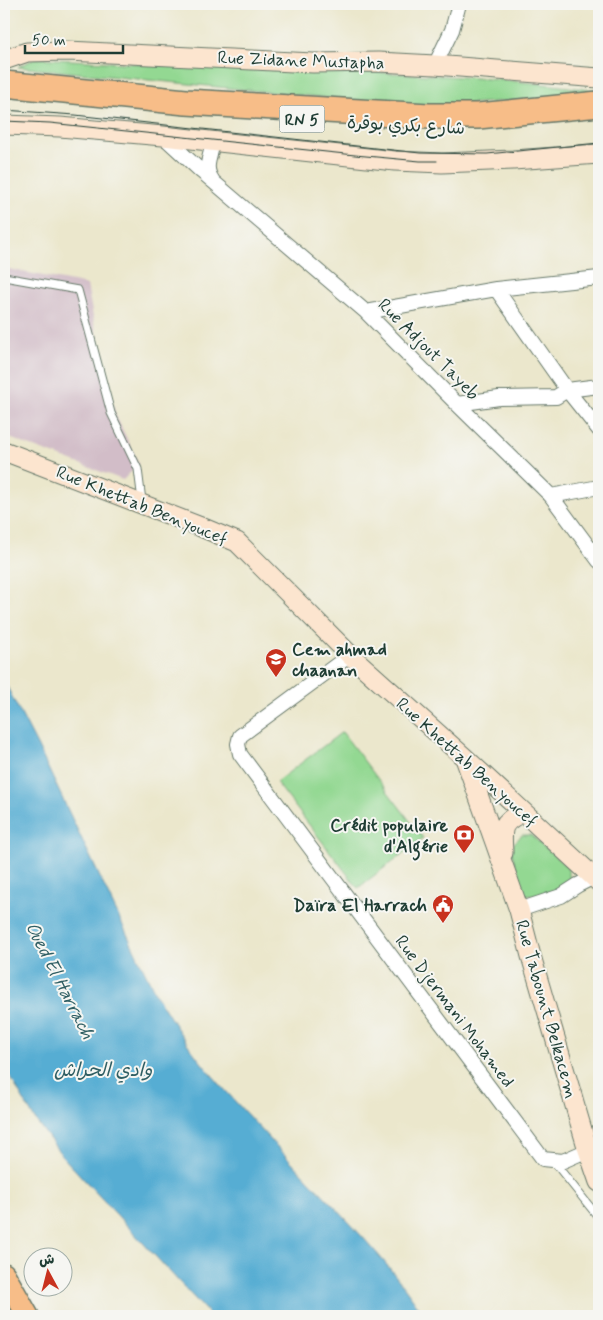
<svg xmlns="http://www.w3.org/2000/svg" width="603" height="1320" viewBox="0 0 603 1320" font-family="Mynerve,'Playpen Sans Arabic',sans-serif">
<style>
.industrial{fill:#d2bdc8}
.green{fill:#93d892;stroke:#598a63}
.water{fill:#57add3;stroke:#3b7584}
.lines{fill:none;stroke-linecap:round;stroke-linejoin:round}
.lane-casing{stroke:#667869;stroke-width:9}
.street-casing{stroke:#667869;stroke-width:16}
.secondary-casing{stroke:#667869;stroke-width:21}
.primary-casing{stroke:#667869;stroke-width:24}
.highway-casing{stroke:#667869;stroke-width:28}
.lane{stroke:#fff;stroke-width:7}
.street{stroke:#fff;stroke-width:14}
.secondary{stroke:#fce5cf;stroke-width:19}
.primary{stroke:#f7bd88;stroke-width:21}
.highway{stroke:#f7bd88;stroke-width:25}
.tram{stroke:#1f3d34;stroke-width:1}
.labels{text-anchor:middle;stroke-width:4;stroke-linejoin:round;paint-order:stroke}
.shield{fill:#f6f6f2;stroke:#60746d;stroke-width:1}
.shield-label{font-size:16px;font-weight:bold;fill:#1f3d34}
.street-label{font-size:18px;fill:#1f3d34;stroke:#f6f6f2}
.poi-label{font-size:18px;font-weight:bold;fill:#1f3d34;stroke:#f6f6f2;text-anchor:end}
.water-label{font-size:19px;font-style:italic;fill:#305f64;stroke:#f6f6f2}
</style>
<rect width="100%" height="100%" fill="#f6f6f2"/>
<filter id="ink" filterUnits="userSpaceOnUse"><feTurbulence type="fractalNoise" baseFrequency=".02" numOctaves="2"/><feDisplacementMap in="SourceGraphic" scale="10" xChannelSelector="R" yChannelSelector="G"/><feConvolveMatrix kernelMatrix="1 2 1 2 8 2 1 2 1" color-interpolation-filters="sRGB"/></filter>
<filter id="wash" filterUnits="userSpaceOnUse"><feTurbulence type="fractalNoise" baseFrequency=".0096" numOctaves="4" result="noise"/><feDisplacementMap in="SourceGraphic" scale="20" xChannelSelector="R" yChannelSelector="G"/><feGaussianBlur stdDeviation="1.12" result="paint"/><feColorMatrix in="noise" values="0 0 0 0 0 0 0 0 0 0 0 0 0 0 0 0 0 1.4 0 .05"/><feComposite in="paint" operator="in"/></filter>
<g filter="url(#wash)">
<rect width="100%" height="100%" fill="#ebe7cc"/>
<!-- industrial -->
<path class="industrial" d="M4,268L87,285L102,365L116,416L139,464L123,480L4,436Z"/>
<!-- green -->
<path class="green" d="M36,58C105,62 174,66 244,68C362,72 481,74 598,91L568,97L419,107L18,67Z
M342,732L423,838L358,888L276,782Z
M522,835H531L567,867L570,878L568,886L558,890L527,896L524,892L512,853L514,843Z"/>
<!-- water -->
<path class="water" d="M4,681L38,747L156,995C172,1020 187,1046 206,1068C245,1114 288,1158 330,1202C364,1238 398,1274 424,1316H211L63,1157L34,1118L4,1066Z"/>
</g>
<g filter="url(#ink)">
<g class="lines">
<!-- lane casing -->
<g class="lane-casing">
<path id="lane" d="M4,277L78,290L111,413L138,469L142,501
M554,1162L599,1218"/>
</g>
<!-- street casing -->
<g class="street-casing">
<path id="street" d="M435,65L452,30L459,4
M163,136L202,172L366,312L457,404L551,496L599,561
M212,142C212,158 202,165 213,181
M496,289L567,390L599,430
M366,312L496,289L599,278
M457,404L499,398L556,397L567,390L599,386
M551,496L599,487
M350,655L240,736L238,744L240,754L543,1159L563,1161L588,1150
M519,910L561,896L578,885L594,877"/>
</g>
<!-- secondary casing -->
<g class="secondary-casing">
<path id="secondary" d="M4,60L27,52L68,51L313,63L378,62L435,65L599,78
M4,125L60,127L163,136L395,161L442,163L513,160L599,154
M4,451L201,527L237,542L350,655L464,757L599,882
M466,761L519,910L531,956L588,1150L599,1182
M503,853C502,829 499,823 523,812"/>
</g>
<!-- primary casing -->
<g class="primary-casing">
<path id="primary" d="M4,1274L28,1316"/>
</g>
<!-- highway casing -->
<g class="highway-casing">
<path id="highway" d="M4,84L186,102L429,116H478L599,104"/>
</g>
<!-- lane -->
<use href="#lane" class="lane"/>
<!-- street -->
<use href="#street" class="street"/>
<!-- secondary -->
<use href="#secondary" class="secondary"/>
<!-- primary -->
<use href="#primary" class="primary"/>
<!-- highway -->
<use href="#highway" class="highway"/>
<!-- tram -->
<path class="tram" d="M4,110L75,115L420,153L487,154L599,143
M4,121L50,123L355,155L420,161H437"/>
</g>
</g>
<!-- icons -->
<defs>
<g id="university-pin" transform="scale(1.125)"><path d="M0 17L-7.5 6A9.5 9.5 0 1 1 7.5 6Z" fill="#c8321e" stroke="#f6f6f2"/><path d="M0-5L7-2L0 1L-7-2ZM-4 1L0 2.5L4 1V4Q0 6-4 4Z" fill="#fff"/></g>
<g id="bank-pin" transform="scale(1.125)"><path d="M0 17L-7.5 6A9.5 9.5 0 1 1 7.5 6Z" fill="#c8321e" stroke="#f6f6f2"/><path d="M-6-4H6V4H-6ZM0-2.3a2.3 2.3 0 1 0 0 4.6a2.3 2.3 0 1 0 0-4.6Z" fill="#fff"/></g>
<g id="civic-pin" transform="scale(1.125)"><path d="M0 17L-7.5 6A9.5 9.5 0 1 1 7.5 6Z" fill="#c8321e" stroke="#f6f6f2"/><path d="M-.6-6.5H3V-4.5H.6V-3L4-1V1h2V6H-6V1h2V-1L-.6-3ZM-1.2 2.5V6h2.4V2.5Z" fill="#fff"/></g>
</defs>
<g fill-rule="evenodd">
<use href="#university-pin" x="276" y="659"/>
<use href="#bank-pin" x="464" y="835"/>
<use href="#civic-pin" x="443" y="905"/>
</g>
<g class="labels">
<!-- shield labels -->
<rect class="shield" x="279.5" y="105.5" width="45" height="27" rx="4"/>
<g class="shield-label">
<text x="302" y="125">RN 5</text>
</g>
<!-- street labels -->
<g class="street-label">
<text transform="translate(301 60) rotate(2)" y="6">Rue Zidane Mustapha</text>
<text transform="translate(406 125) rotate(3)" y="6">شارع بكري بوقرة</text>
<text transform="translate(429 349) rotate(45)" y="6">Rue Adjout Tayeb</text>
<text transform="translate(142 505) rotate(22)" y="6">Rue Khettab Benyoucef</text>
<text transform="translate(467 762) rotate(42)" y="6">Rue Khettab Benyoucef</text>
<text transform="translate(547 1009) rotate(74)" y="6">Rue Tabount Belkacem</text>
<text transform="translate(455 1011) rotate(53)" y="6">Rue Djermani Mohamed</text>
</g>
<!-- poi labels -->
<g class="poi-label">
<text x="292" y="655" text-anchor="start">Cem ahmad<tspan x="292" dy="21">chaanan</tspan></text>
<text x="448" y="831">Crédit populaire<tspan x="448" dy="21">d'Algérie</tspan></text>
<text x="427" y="911">Daïra El Harrach</text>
</g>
<!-- water labels -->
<g class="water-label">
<text transform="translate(61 980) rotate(63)" y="7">Oued El Harrach</text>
<text x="103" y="1076">وادي الحراش</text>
</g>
</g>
<!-- margin -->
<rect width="603" height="1320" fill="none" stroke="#f6f6f2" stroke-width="20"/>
<!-- north arrow -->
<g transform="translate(48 1272) rotate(353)"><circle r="24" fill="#f6f6f2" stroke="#a0aca6"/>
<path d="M0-4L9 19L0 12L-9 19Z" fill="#c8321e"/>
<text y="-8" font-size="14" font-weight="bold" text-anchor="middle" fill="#1f3d34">ش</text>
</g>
<!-- scale -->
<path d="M25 45v8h98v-8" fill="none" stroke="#1f3d34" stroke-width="2.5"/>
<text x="32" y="45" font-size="15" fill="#1f3d34" stroke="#f6f6f2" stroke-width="4" paint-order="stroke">50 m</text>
</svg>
